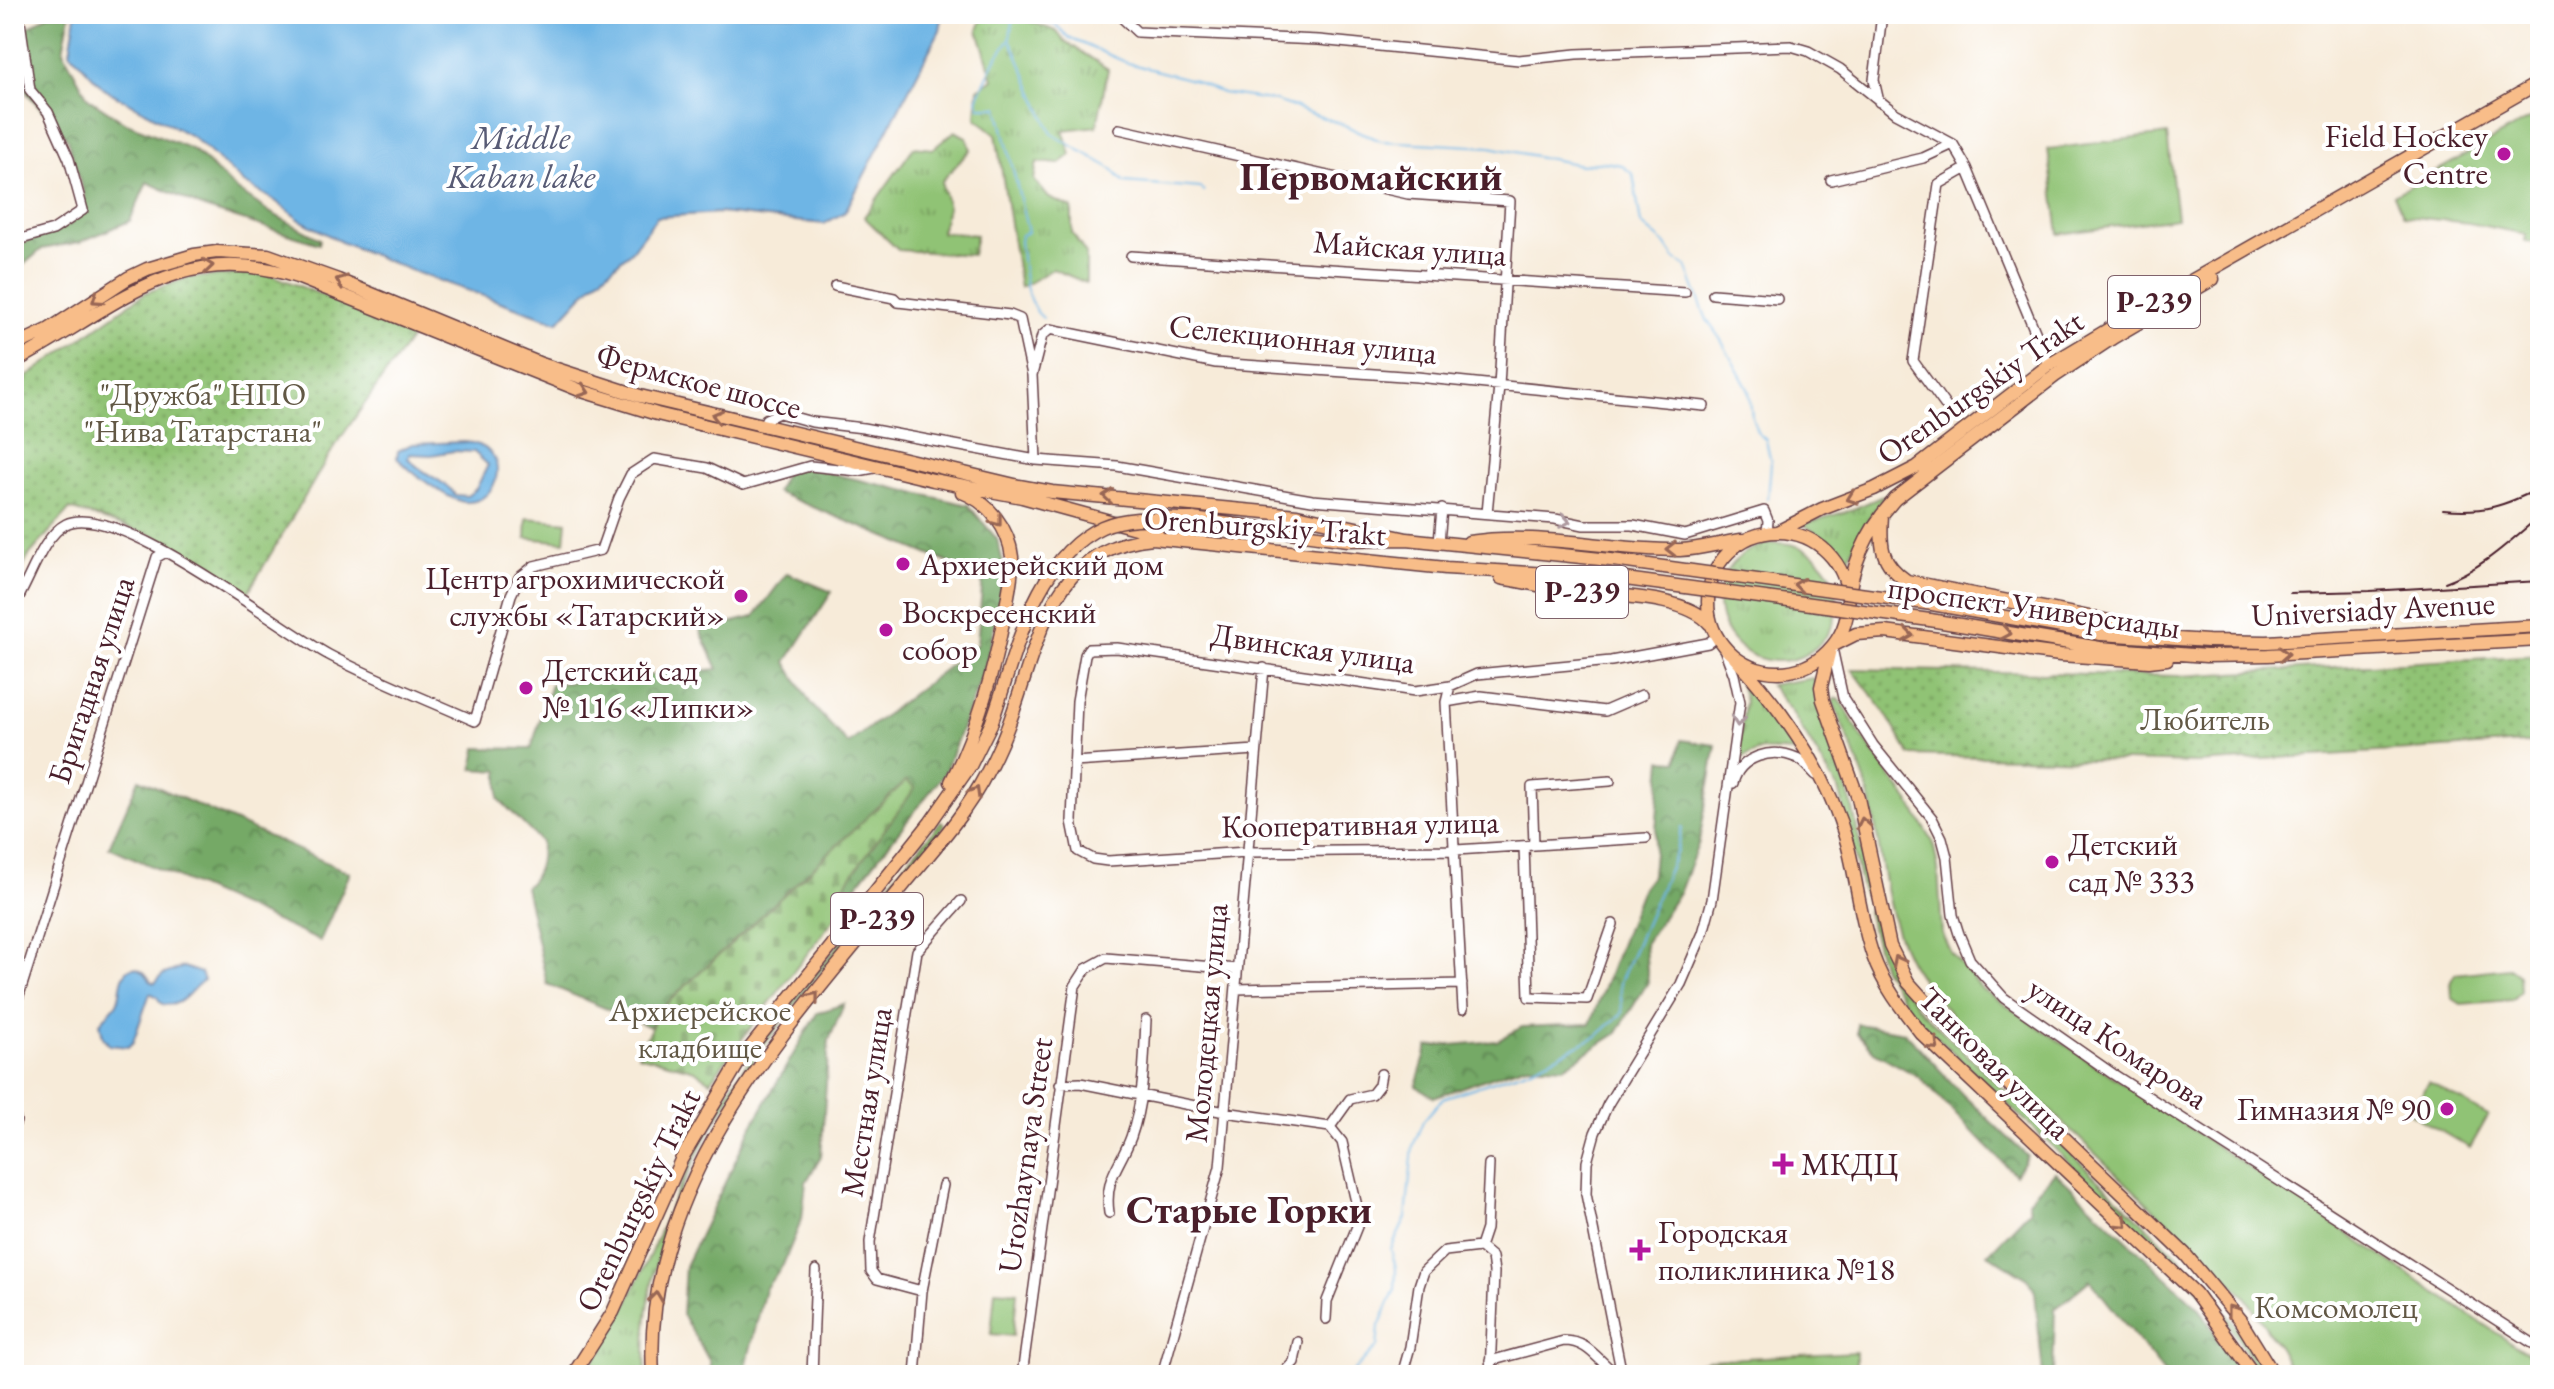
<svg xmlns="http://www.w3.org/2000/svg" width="2554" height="1389" viewBox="0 0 2554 1389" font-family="'EB Garamond',serif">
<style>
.grass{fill:url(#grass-tufts);stroke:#6d7150;stroke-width:2}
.forest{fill:url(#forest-crowns);stroke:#5f6448;stroke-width:2}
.cemetery{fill:url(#cemetery-stones);stroke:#6d7150;stroke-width:2}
.park{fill:#90c374;stroke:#6d7150;stroke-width:2}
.garden{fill:url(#garden-dots);stroke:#6d7150;stroke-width:2}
.water{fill:#6eb5e5;stroke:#5c6a88;stroke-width:2;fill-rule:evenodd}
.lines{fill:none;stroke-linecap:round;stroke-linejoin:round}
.stream{stroke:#6eb5e5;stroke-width:2}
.minor-casing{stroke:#643e45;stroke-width:12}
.major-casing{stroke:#643e45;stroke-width:15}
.minor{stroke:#fff;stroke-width:9}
.major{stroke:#f8bd89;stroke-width:12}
.rail{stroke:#4a1f2b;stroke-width:2}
.major-bridge-casing{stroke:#643e45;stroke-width:15;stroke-linecap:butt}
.major-bridge{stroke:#f8bd89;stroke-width:12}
.oneway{stroke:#986655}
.oneway2{stroke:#ae9aa0}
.poi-dot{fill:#b5179e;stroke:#fff;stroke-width:3}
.labels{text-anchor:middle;stroke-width:8;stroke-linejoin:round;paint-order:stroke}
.shield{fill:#fff;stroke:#80626b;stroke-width:2}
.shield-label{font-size:30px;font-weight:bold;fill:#4a1f2b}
.poi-label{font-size:32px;fill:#4a1f2b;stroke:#fff;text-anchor:start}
.street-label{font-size:32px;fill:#4a1f2b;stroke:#fff}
.park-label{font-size:32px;fill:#625845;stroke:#fff}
.water-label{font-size:34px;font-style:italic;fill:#585b75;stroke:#fff}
.district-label{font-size:40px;font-weight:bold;fill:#4a1f2b;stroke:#fff}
</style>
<defs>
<pattern id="grass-tufts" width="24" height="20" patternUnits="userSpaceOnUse" patternTransform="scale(2)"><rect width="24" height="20" fill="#90c374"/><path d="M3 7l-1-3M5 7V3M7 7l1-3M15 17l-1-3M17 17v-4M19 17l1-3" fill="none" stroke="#789e5f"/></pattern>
<pattern id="forest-crowns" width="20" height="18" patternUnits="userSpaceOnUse" patternTransform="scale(2)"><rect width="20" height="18" fill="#74a966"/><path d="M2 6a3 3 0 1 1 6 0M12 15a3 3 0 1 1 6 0" fill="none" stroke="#618954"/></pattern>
<pattern id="cemetery-stones" width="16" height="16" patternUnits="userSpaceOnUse" patternTransform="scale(2)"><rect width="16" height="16" fill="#90c374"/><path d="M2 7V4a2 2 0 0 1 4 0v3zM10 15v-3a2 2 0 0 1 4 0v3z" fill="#789e5f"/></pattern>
<pattern id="garden-dots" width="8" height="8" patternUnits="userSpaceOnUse" patternTransform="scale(2)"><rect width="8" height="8" fill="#90c374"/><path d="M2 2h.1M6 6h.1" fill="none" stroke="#789e5f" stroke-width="1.8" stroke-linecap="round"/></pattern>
</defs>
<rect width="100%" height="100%" fill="#fff"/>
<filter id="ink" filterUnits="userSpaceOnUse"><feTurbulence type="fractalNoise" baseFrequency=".0125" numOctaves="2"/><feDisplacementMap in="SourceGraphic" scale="16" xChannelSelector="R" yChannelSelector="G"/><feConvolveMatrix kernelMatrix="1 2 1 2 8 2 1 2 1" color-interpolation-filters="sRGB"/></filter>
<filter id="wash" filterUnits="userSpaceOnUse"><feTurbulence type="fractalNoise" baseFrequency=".006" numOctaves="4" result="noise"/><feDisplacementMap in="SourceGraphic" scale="32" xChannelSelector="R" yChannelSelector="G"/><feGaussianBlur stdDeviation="1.8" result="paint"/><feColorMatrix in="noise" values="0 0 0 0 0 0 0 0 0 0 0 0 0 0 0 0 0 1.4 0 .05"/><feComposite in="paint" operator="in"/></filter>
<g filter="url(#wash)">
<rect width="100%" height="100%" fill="#f7ebd9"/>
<!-- grass -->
<path class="grass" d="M984,14H1020L1026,20L1056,31L1065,41L1108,69L1097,126L1063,130L1071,155L1059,164L1037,162L1034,180L1049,198L1072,208V233L1086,254V283L1053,269L1020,288L996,134L976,118L978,89L993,79L978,30Z
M955,131L966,137L971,149L941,182L948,207L941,232L976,235L972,255L898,250L864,217L914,147L933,149Z
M1885,495L1861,530L1845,567L1827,541L1803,524L1851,510Z
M1719 602a59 59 0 1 1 118 0a59 59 0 1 1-118 0Z
M1814,678L1821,713L1852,805L1870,892L1868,896L1863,893L1840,792L1791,711L1770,685Z
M1739,679L1796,752L1762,750L1737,760L1745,702Z
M941,822L945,825C820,974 631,1165 646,1375H584C640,1301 668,1197 714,1115C741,1067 775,1024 809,981C852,927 896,875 941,822Z
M1870,908L1875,911C1883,947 1894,977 1917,1007L2180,1258L2234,1323L2267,1375H2260L2230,1326L2176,1264L1910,1011L1883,968L1867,911Z
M1856,1352V1375H1688L1687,1367L1707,1360Z"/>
<!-- forest -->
<path class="forest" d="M49,14H70L63,51L88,98L124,122L192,149L236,189L271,213L320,239L319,244L204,208L147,182L130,221L80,242L42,249L14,273V247L71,224L85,197L67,138L27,93V74L14,73V37Z
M790,464L968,505L997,539L1003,562L1000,597L986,665L944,774L856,886L850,891L828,855L658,1011L650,1027L547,984L525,887C539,876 541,859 541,842L499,799V771L473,769L477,748L531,749L551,684L718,669L700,630L754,617L787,573L832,592L786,662L811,704L848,744L977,644L983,577L776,492Z
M1681,740L1716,745L1699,842L1680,891L1645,944L1648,982L1616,1034L1564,1067L1526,1065L1434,1097L1416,1086L1428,1047L1497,1041L1522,1027L1590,1024L1642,888L1652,875L1662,760L1677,761Z
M139,779L350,873L320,941L109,847Z
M844,1004L829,1040L821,1157L806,1182L802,1219L783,1265L765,1289L744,1375H710V1362L682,1314L685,1266L752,1126L817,1013Z
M1857,1024L1905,1032L1962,1094L2027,1156L2015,1175L1919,1077L1874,1052L1857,1033Z
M2055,1172L2199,1308L2241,1375H2166L2090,1280L2055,1309L2053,1375H2043L2035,1292L2028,1279L1988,1254L2030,1210L2028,1200Z"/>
<!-- cemetery -->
<path class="cemetery" d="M906,781L915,788L843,887L849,899L710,1081L695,1070L638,1055L659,1011Z"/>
<!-- park -->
<path class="park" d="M2540,113V244L2525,241L2526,234L2469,223L2404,216L2394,195Z
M2167,134L2177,218L2059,234L2048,149Z
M527,518L567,522L565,542L526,538Z
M1835,698H1839L1860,734L1912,806L1933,842L1938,868L1942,934L1951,953L1983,990L2540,1362V1375H2293L2280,1349L2244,1295L1959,1024C1941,1002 1919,981 1907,956C1882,906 1882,841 1867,787C1858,758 1843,730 1833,701Z
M2509,968L2519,975L2520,991L2512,1000L2461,1004L2452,998L2451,981L2455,974Z
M2429,1082L2488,1116L2470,1148L2411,1114Z
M995,1290L1017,1292L1013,1336L991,1334Z"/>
<!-- garden -->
<path class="garden" d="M264,272L415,332L333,449L247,594L157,537L70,509L30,554L14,584V386L145,293L188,278Z
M2540,655V742L2197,763L1910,755L1884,711L1852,669L2180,676Z"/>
<!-- water -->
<path class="water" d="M76,14H943L940,30L845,212L824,224L719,213L657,217L631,251L590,287L558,322L412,271L341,242L300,220L274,200L244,183L193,137L104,89L70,52Z
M464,442C515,445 500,505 465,502C447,500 410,471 397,458L398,451L412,444ZM454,451L474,452L488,465L476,489L467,496L455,495C446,480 422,475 408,458L410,454L431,455Z
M183,967L201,973L204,980C188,990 185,1008 162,1004L156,996L150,993L133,1042L128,1047L109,1045L103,1037L100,1023C106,1016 112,1010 117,1003C121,995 120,986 123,978C130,959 145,970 151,982L155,983L162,975Z"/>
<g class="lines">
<!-- stream -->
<path class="stream" d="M1013,14L1010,39L995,60L977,99L979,107H998L1028,232L1021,235L1020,242C1024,265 1023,303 1043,318
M1026,14L1057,26L1069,38L1128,63L1192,80L1222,93L1276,101L1344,125L1381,141L1490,147L1581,165L1605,162L1621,165L1633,174L1641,224L1665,244L1675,259L1686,266L1707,320L1721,340L1749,391L1752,417L1757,432L1766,440L1771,463L1768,499
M1011,41L1052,134L1112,169L1124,182L1201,188L1204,191
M1064,336L1086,343
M1350,1375L1377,1347L1379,1326L1395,1289L1396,1268L1391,1249L1406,1218L1413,1146L1423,1121L1443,1098L1530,1069L1597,1036L1622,1013L1620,982L1677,851L1682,828"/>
</g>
</g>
<g filter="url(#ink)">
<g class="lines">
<!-- minor casing -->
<g class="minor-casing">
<path id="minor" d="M1118,14L1137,32L1319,40L1519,60L1576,54L1791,46L1808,51L1840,69L1895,113L1953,144L1967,168L2049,365
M1879,102L1874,80L1882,14
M1119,129L1408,194L1510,201L1499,386L1487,513
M1831,180L1923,158L1953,144
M14,241L53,230L83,210L69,159L48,112L30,90L19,14
M1131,256L1685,292
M835,286L894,298L898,302L1010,315L1020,319L1032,375L1036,460
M1713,294L1777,299
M1032,375L1042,336L1050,329L1216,363L1417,377L1704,406
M1950,412L1913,361L1939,184L1967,168
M764,427L766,419L779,413L812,422L863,428L1036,460L1117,466L1312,500L1555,519L1584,525H1633L1685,535L1764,511L1768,521L1767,533
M1439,542L1442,509
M14,605C29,583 42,536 66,524C116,499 281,630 329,655C376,680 426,699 475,721L511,595L519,578L534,566L601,550L619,498L631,474L654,459L707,468L743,485L810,466L858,471L874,468
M1832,648L1843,698L1873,745L1932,818L1942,838L1947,857L1953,915L1959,934L1970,960L2004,998L2113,1074L2540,1348
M1450,686L1446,702L1463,1009
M1446,702L1481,696L1605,711L1642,695
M1074,762L1256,750
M1733,783C1740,756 1772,747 1797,758C1805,762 1810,769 1816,775
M1646,838L1456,850L1247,852L1108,861L1093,859L1078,851L1072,821L1077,701L1085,655L1088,649L1117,648L1415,691L1450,686L1477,674L1611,661L1708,643L1717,636
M1534,845L1532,787L1610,781
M1524,846L1529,997L1587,999L1613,924
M1236,989L1462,984
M14,1011L157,557L166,552
M1060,1084L1080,1083L1225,1112L1330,1127L1342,1142L1360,1219L1327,1301L1326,1319
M14,1110L16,1121L14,1126
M1330,1127L1350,1099L1372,1094L1379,1085L1381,1074
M1489,1164L1486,1229L1480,1247L1492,1257L1494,1272L1490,1375
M1109,1213C1104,1177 1120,1167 1131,1137C1144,1100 1144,1059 1146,1020
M922,1291L877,1279L871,1271L870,1242L917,951L961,901
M1490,1361L1564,1341C1586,1341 1595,1356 1610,1369H1621
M812,1375L816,1270
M915,1375L922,1291L943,1185
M1022,1375L1075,986L1086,969L1106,958L1237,969
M1162,1375L1220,1167L1264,668
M1281,1375L1294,1362L1298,1342
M1402,1375L1410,1347L1419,1286L1424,1271L1445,1251L1480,1247
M1622,1375L1586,1194L1587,1162L1595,1133L1608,1104L1681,984L1703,933L1712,900L1740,702L1734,675L1723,646"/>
</g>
<!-- major casing -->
<g class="major-casing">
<path id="major" d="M14,346L48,330L128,278L147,269L194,255L217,252L268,255L338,280L541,364L640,396L1019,486L1052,492L1297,515L1407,539
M14,362C113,310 177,237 297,277L582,391L657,414L933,480L1022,497L1157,534
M1882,515C1880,545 1880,563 1907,581L2170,633
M1193,519L1348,540L1407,539L1620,561
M1708 602a70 70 0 1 1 140 0a70 70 0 1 1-140 0Z
M1777,532L1822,509L1874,489L1917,467L2049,365L2156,301L2540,82
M1469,542C1539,531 1610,551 1680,550C1700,549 1721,543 1741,540
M1501,578C1525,582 1550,588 1574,591C1610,596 1686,595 1710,624
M1932,604L2101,634L2208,641L2267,642L2540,626
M1848,607C1850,565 1867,530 1895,499L2055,376L2114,337L2213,279
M1930,620L2100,648L2206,656L2268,655L2540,640
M1834,645L1856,634L1885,632L2060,655L2149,661L2167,659
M1830,649L1821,687L1823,700L1858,798L1890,946L1908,982L1945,1023L2185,1254L2240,1320L2274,1375
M1734,657C1782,709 1828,773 1847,843C1857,880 1860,919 1873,956C1883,985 1902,1009 1921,1033L2195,1293L2254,1375
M951,782C978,729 994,671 1005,612C1008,595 1013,575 1012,557C1009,529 989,502 962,492
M573,1375L613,1312L681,1160L739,1062L930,823L970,766L991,724
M653,1375C641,1177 792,1024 907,881C926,858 947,835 964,810C979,789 992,764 1002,741C1038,659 1040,548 1153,538L1446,568L1618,578"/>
</g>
<!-- minor -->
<use href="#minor" class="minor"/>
<!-- major -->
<use href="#major" class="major"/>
<!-- rail -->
<path class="rail" d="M2443,509C2484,513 2504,506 2540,488
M2445,582C2482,569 2510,541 2540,516
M2290,593L2370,591L2540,581"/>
<!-- major-bridge casing -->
<g class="major-bridge-casing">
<path id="major-bridge" d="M1620,561L1932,604
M1618,578L1930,620
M991,724C1015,659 1032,559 1102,527C1129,515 1164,519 1193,519"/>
</g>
<!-- major-bridge -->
<use href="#major-bridge" class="major-bridge"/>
</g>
<!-- one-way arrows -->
<defs><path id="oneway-chevron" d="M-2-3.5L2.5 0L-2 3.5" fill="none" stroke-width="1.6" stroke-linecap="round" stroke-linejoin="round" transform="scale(2)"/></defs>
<g class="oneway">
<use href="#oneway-chevron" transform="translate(208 266) rotate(-6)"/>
<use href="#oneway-chevron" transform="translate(341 281) rotate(-158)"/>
<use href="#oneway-chevron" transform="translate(97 299) rotate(146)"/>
<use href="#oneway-chevron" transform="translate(584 391) rotate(19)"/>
<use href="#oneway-chevron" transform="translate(717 416) rotate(-166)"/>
<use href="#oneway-chevron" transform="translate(1108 496) rotate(-175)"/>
<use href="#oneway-chevron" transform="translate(1852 498) rotate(159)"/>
<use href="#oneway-chevron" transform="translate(997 521) rotate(52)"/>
<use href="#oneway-chevron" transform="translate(1671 549) rotate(-179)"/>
<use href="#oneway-chevron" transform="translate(1799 585) rotate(-172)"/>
<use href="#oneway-chevron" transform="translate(2006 633) rotate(10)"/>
<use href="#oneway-chevron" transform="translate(1908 635) rotate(7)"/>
<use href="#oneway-chevron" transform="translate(2284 654) rotate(-3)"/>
<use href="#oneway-chevron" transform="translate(975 792) rotate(-60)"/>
<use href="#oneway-chevron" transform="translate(1863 823) rotate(-101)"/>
<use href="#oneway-chevron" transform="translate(1898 961) rotate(-117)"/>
<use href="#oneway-chevron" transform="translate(814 997) rotate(-51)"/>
<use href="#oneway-chevron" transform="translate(1934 1045) rotate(43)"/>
<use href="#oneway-chevron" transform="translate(2123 1223) rotate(43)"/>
<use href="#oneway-chevron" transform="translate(656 1297) rotate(-83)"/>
<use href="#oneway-chevron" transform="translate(2232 1310) rotate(-128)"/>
</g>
<g class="oneway2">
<use href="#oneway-chevron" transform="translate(1565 521) rotate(10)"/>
<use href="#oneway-chevron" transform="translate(1738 721) rotate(97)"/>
</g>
</g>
<!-- markers -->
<g class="poi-dot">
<circle cx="2504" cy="154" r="8"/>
<circle cx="903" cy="564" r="8"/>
<circle cx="741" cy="596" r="8"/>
<circle cx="886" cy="630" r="8"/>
<circle cx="526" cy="688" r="8"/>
<circle cx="2052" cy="862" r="8"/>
<circle cx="2447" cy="1109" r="8"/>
<path d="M1779 1152h8v8h8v8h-8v8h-8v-8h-8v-8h8z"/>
<path d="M1636 1238h8v8h8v8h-8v8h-8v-8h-8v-8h8z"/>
</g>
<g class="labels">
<!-- shield labels -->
<g class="shield">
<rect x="2108" y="276" width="92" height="52" rx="6"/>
<rect x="1536" y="566" width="92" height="52" rx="6"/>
<rect x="831" y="893" width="92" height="52" rx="6"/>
</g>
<g class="shield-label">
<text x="2154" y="312">Р-239</text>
<text x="1582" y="602">Р-239</text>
<text x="877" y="929">Р-239</text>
</g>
<!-- poi labels -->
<g class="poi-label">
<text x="2488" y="147" text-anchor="end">Field Hockey<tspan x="2488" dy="37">Centre</tspan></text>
<text x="919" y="575">Архиерейский дом</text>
<text x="725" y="589" text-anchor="end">Центр агрохимической<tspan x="725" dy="37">службы «Татарский»</tspan></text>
<text x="902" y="623">Воскресенский<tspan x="902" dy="37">собор</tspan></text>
<text x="542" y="681">Детский сад<tspan x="542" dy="37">№ 116 «Липки»</tspan></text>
<text x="2068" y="855">Детский<tspan x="2068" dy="37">сад № 333</tspan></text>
<text x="2431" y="1120" text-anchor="end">Гимназия № 90</text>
<text x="1801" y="1175">МКДЦ</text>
<text x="1658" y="1243">Городская<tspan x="1658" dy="37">поликлиника №18</tspan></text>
</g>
<!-- street labels -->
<g class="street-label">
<text transform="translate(1410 248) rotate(4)" y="11">Майская улица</text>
<text transform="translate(1303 339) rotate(6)" y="11">Селекционная улица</text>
<text transform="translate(699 381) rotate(15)" y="11">Фермское шоссе</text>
<text transform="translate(1980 387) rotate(-35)" y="11">Orenburgskiy Trakt</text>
<text transform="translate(1265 526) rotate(4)" y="11">Orenburgskiy Trakt</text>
<text transform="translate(2034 607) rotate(8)" y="11">проспект Универсиады</text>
<text transform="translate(2373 609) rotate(-3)" y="11">Universiady Avenue</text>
<text transform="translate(1313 648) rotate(8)" y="11">Двинская улица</text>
<text transform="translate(91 680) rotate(-72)" y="11">Бригадная улица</text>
<text transform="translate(1360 824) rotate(-1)" y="11">Кооперативная улица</text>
<text transform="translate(1206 1023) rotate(-85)" y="11">Молодецкая улица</text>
<text transform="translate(2118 1043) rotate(34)" y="11">улица Комарова</text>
<text transform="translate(1995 1063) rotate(45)" y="11">Танковая улица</text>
<text transform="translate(866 1102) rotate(-81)" y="11">Местная улица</text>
<text transform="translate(1025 1155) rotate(-82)" y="11">Urozhaynaya Street</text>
<text transform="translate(638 1200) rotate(-64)" y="11">Orenburgskiy Trakt</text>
</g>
<!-- park labels -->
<g class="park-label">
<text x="203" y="405">"Дружба" НПО<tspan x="203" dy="37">"Нива Татарстана"</tspan></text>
<text x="2205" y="730">Любитель</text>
<text x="700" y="1021">Архиерейское<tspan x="700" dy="37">кладбище</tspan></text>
<text x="2336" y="1318">Комсомолец</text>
</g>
<!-- water labels -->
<g class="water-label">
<text x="521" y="149">Middle<tspan x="521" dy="39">Kaban lake</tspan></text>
</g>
<!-- district labels -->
<g class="district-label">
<text x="1371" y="190">Первомайский</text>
<text x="1249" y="1223">Старые Горки</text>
</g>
</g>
<!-- margin -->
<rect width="2554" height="1389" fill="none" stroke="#fff" stroke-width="48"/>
</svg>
